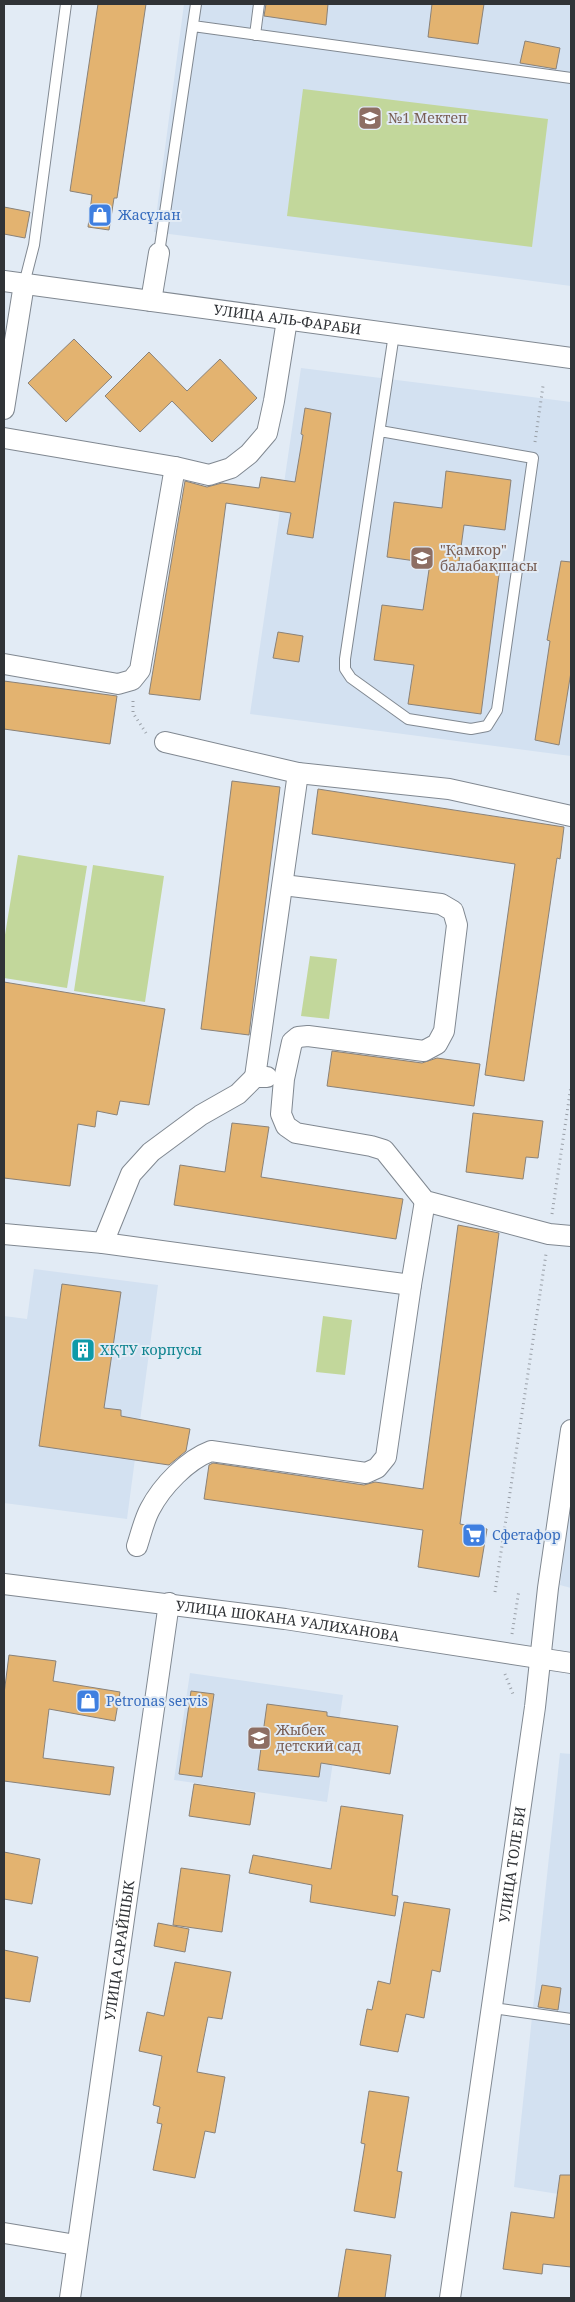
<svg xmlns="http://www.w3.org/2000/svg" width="575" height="2302" viewBox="0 0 575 2302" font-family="'Noto Serif',serif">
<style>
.built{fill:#d3e1f1}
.green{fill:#c2d79b}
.building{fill:#e3b370;stroke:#8a8279}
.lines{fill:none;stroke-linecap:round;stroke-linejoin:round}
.lane-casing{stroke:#808891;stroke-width:12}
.street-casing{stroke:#808891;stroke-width:22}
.path{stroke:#999fa7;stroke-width:3;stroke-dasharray:1 4;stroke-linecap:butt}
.lane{stroke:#fff;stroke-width:10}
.street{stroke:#fff;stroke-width:20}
.labels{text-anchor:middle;stroke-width:4;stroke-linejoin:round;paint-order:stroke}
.education-label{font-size:14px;fill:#785e54;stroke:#e2ebf5;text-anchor:start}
.shop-label{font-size:14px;fill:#366cbe;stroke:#e2ebf5;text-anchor:start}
.street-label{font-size:14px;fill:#303337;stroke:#e2ebf5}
.culture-label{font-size:14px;fill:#0d838f;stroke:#e2ebf5;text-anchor:start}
</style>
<rect width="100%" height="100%" fill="#e2ebf5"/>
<!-- built -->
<path class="built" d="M184,4H571V286L154,232Z
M301,368L571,402V756L250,714Z
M34,1269L158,1285L127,1519L4,1503V1316L27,1319Z
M571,1500V1588L560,1585Z
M190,1673L343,1695L327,1802L174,1780Z
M560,1753L571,1754V2196L514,2187Z"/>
<!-- green -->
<path class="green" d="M303,89L548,119L532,247L287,216Z
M18,855L87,866L67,988L4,978V941Z
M93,865L164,876L145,1002L74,991Z
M310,956L337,959L329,1019L301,1016Z
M323,1316L352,1320L345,1375L316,1372Z"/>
<!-- building -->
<path class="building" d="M98,4H146L117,198H114L109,230L88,227L92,195L70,191Z
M266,4H328L326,25L264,16Z
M432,4H484L478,44L428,37Z
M525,41L560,48L556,69L520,63Z
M4,207L30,212L25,238L4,234Z
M74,339L112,377L66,422L28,383Z
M149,352L187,391L220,359L257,398L212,442L172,401L140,432L105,396Z
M305,408L331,413L313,538L287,534L291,513L226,503L200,700L149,694L185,481L207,487L222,483L259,488L261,477L295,482L303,435L301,434Z
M446,471L511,480L505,530L464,525L459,562L500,567L481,714L408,704L414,665L374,660L382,605L423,610L430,563L387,557L394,502L442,508Z
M561,561L571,562V672L559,745L535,740L550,641L547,640Z
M278,632L303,636L299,662L273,658Z
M4,681L117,696L110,744L4,729Z
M232,781L280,787L249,1035L201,1029Z
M318,789L564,827L560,859L557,858L524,1081L485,1075L515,864L312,834Z
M4,982L165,1009L149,1105L120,1101L117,1115L97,1111L95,1127L78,1124L70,1186L4,1178Z
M332,1051L422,1063L437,1058L480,1064L474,1106L327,1086Z
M473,1113L543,1121L538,1158L526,1157L523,1179L466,1172Z
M232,1123L269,1127L261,1177L403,1199L396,1239L174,1205L180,1165L225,1172Z
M458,1225L499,1233L460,1524L487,1529L479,1577L418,1567L423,1530L204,1499L209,1465L213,1463L364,1485L375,1482L423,1489Z
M62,1284L121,1292L104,1408L121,1410V1416L190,1429L186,1451L169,1465L39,1446Z
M9,1655L56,1661L53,1681L120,1692L115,1721L49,1709L43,1758L114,1767L110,1795L4,1781V1694Z
M191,1691L214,1694L202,1777L179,1774Z
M267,1704L327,1712V1716L398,1726L390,1774L321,1763L319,1777L258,1770Z
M194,1784L255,1793L250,1825L189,1816Z
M341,1806L403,1815L392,1895L398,1896L395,1916L310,1902L312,1885L249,1873L253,1855L331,1869Z
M4,1852L40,1859L32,1904L4,1899Z
M181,1868L230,1875L222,1932L173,1925Z
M404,1902L450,1909L440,1972L432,1970L424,2018L406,2014L398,2052L360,2045L367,2009L372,2010L378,1981L390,1984Z
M158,1923L189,1929L185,1952L154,1946Z
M4,1950L38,1957L30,2002L4,1998Z
M175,1962L231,1972L222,2019L208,2017L197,2072L225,2077L215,2133L205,2131L195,2178L153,2170L162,2124L157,2123L160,2107L153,2105L162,2056L139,2051L147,2012L164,2016Z
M542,1985L561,1988L558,2010L538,2007Z
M369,2091L409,2097L397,2171L402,2172L395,2218L354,2211L365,2144L361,2143Z
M560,2175H571V2267L543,2264L542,2274L503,2269L511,2212L554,2218Z
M346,2249L391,2255L385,2298H338Z"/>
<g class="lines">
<!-- lane casing -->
<g class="lane-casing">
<path id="lane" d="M193,26L571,78
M255,35L259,4
M159,253L196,4
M24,284L34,245L66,4
M380,431L533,458L497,710L487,726L471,729L408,719L351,678L345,669V659L394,334
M493,2008L571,2019"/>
</g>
<!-- street casing -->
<g class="street-casing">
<g id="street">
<path id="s1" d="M4,281L571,358"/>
<path d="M151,301L159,253"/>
<path d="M4,409L24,284"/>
<path d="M4,438L175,467L209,475L231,468L249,454L267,433L274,401L287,320"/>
<path d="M4,664L118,684L132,680L140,670L175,467"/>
<path d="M165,742L298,773L449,789L571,816"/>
<path d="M283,885L441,904L453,911L457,925L444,1031L437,1044L424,1051L308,1036L298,1037L292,1042L284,1079L281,1114L286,1126L296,1133L371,1146L384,1150L425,1201L549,1234L571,1236"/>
<path d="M255,1077L298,773"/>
<path d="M4,1234L103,1243L411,1285"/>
<path d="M103,1243L131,1174L151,1152L201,1115L238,1094L255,1077H267"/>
<path d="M137,1546C141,1534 144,1520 150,1509C162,1486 187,1460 211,1451L366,1473L377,1468L386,1457L411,1285L425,1201"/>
<path id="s2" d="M4,1584L285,1619L571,1663"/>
<path d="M4,2233L76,2245"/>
<path id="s3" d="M70,2298L169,1603"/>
<path id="s4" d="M450,2298L535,1707L548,1588L571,1430"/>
</g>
</g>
<!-- path -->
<path class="path" d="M535,442L543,386
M133,701V713L146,733
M552,1214L571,1086
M495,1592L546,1254
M512,1634L519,1590
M505,1674L513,1694"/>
<!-- lane -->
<use href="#lane" class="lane"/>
<!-- street -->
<use href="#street" class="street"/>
</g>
<!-- icons -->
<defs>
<g id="school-square" transform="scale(1.25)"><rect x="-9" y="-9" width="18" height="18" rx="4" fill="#8d6e63" stroke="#e2ebf5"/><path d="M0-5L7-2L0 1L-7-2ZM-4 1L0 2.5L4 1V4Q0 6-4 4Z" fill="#fff"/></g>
<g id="shop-square" transform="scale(1.25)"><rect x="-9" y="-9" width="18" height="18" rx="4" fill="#3f7fe0" stroke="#e2ebf5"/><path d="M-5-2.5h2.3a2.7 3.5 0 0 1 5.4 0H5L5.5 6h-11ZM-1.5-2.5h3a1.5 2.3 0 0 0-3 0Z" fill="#fff"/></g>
<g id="building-square" transform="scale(1.25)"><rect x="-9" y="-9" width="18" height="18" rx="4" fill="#0f9aa8" stroke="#e2ebf5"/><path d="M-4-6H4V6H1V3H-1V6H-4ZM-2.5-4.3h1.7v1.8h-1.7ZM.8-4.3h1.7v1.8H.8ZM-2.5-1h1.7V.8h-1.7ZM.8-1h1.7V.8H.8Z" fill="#fff"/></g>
<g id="supermarket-square" transform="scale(1.25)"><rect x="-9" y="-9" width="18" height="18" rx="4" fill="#3f7fe0" stroke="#e2ebf5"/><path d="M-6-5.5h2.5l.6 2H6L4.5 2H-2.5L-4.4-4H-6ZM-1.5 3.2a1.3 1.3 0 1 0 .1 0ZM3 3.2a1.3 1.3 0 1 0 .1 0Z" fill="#fff"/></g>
</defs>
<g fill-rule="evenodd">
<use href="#school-square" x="370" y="118"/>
<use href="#shop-square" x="100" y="215"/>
<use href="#school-square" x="422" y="558"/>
<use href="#building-square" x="83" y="1350"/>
<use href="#supermarket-square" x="474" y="1535"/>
<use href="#shop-square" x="88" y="1701"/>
<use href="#school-square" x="259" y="1738"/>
</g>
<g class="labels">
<!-- education labels -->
<g class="education-label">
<text x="388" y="123">№1 Мектеп</text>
<text x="440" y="555">"Қамкор"<tspan x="440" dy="16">балабақшасы</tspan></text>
<text x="276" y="1735">Жыбек<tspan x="276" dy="16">детский сад</tspan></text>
</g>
<!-- shop labels -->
<g class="shop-label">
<text x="118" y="220">Жасұлан</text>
<text x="492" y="1540">Сфетафор</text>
<text x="106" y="1706">Petronas servis</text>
</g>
<!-- street labels -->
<g class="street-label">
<text dy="5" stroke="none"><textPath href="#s1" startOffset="286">УЛИЦА АЛЬ-ФАРАБИ</textPath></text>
<text dy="5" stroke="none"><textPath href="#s2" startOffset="286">УЛИЦА ШОКАНА УАЛИХАНОВА</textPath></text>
<text dy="5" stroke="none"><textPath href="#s4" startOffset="438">УЛИЦА ТОЛЕ БИ</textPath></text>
<text dy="5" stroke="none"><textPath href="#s3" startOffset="351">УЛИЦА САРАЙШЫК</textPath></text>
</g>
<!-- culture labels -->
<g class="culture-label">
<text x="100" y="1355">ХҚТУ корпусы</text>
</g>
</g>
<!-- border -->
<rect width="575" height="2302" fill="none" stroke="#303337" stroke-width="10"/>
</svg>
